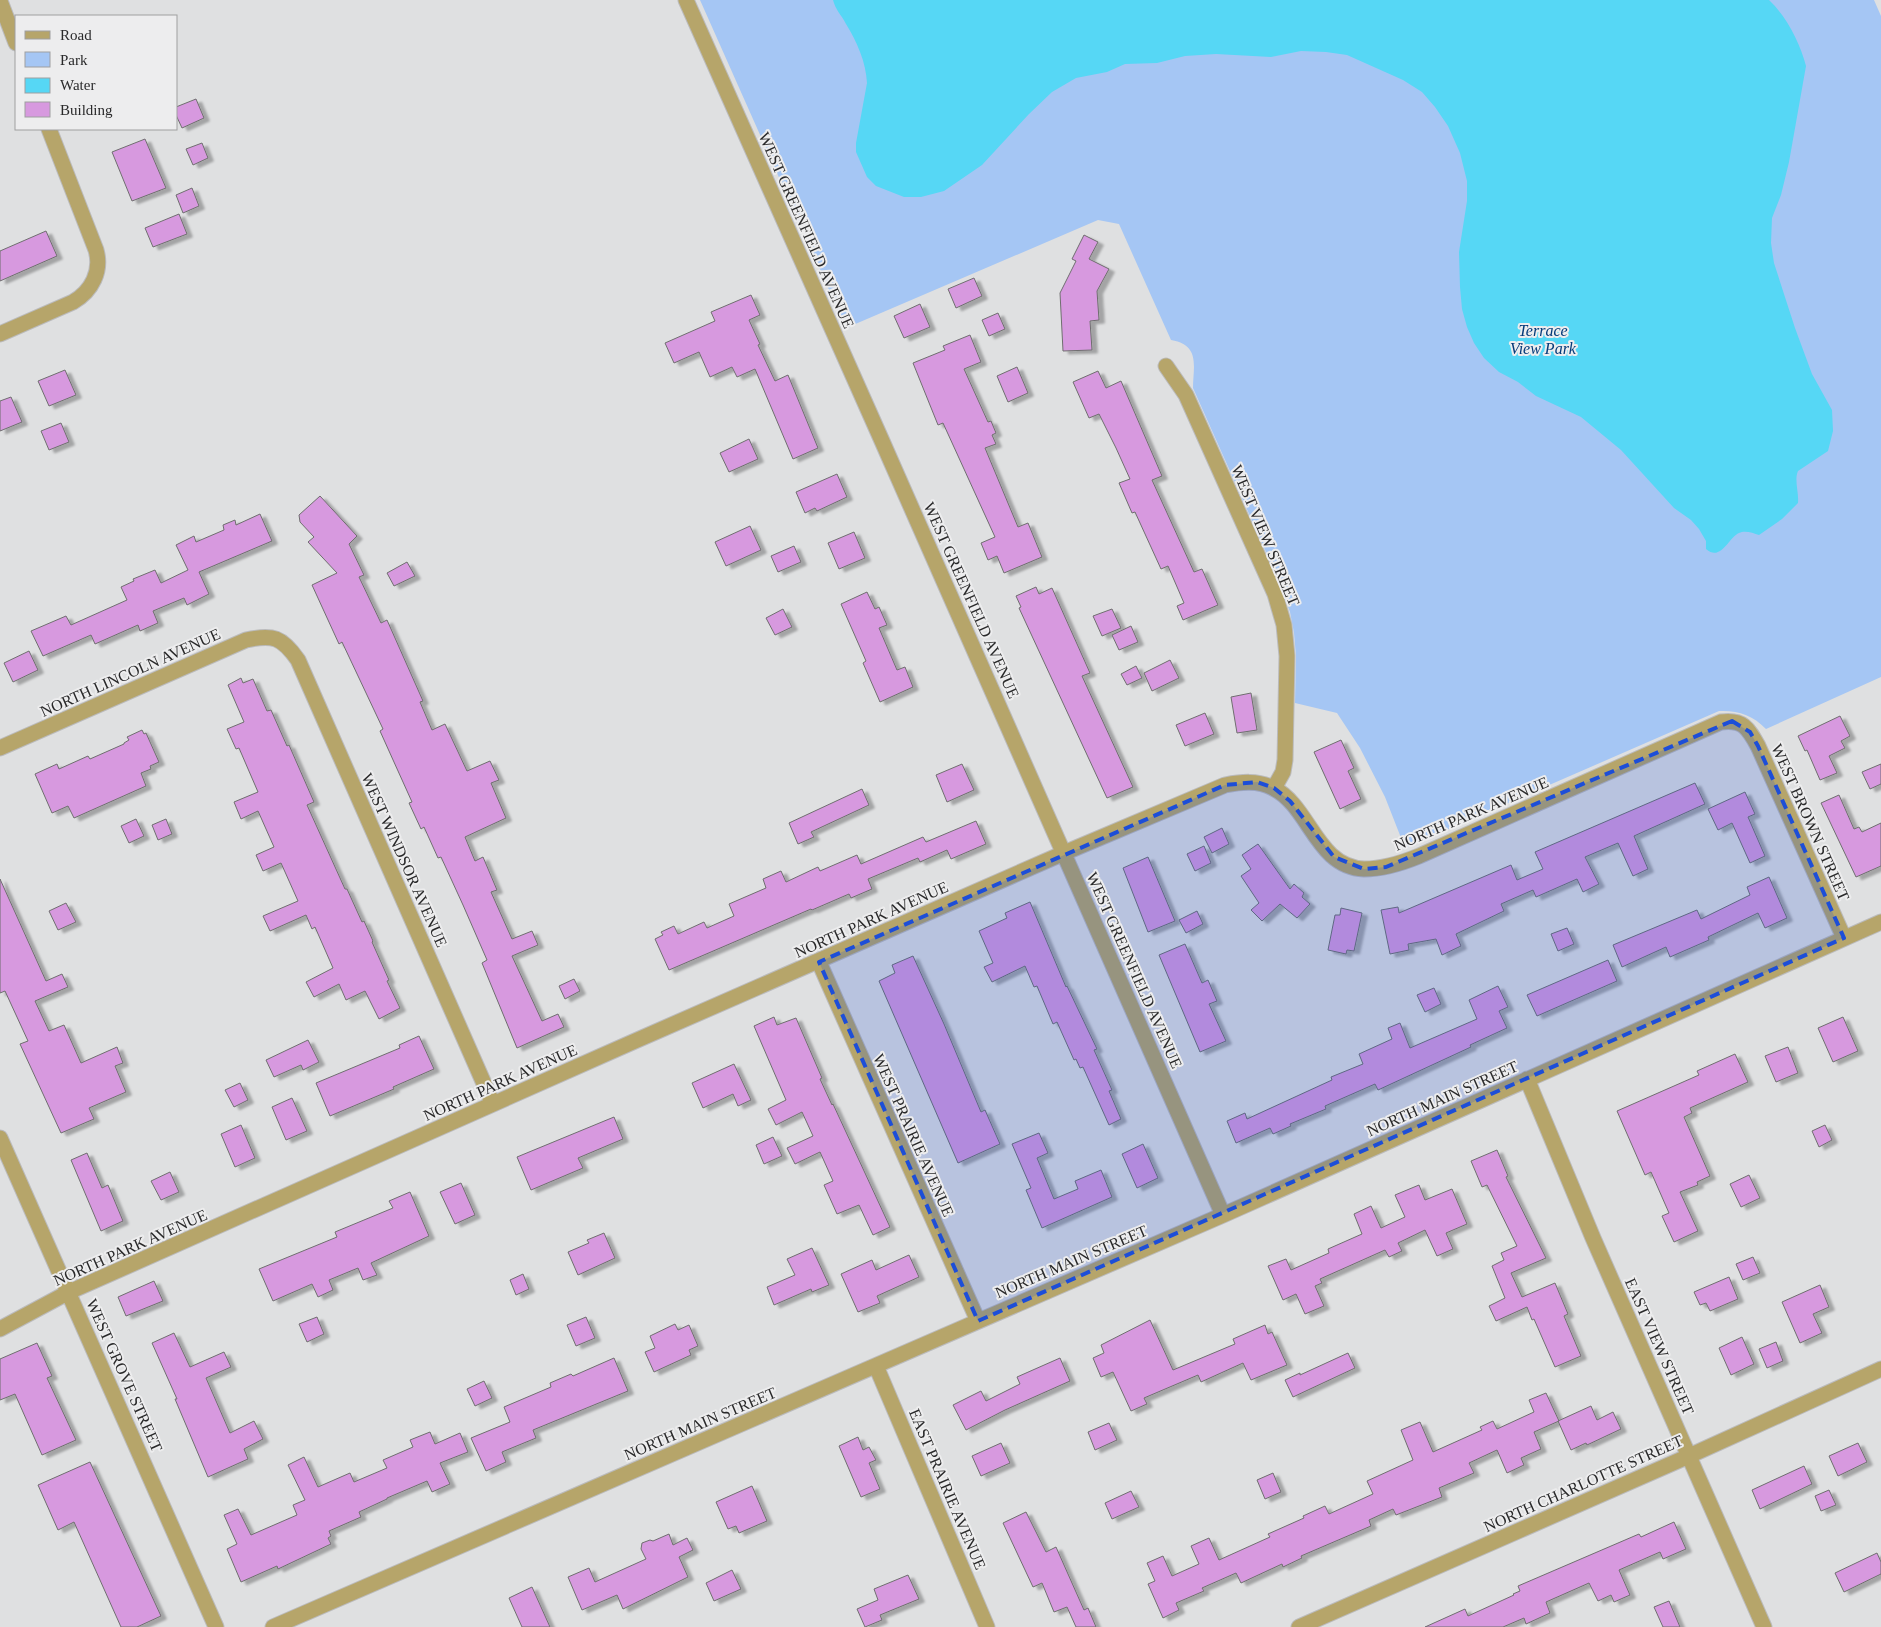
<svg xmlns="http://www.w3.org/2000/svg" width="1881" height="1627" viewBox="0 0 1881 1627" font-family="'Times New Roman',serif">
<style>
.green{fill:#a5c6f4}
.water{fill:#56d7f5}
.building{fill:#d799df;stroke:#6f6e6f;filter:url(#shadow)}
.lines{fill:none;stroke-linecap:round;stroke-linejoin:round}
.minor-casing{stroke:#bbbbbc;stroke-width:17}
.minor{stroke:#b6a56a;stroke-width:15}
.marked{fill:#1d4ed8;fill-opacity:0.2;stroke:#1d4ed8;stroke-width:4;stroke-dasharray:10 6;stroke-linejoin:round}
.labels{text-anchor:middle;stroke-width:4;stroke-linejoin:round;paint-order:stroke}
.street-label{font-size:16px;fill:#29292a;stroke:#ededee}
.park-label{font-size:16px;font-style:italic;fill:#053a79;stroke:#ededee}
</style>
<defs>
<filter id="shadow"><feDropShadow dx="5.5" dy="3" stdDeviation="1" flood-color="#0004"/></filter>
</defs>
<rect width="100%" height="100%" fill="#dfe0e1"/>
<!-- green -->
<path class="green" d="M700,0H1874L1881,16V677L1766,729C1753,715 1737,710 1719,711L1405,848L1385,797L1360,748L1337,713L1295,703L1296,656L1294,633L1290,612L1270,561L1193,388C1193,367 1201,345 1171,340L1119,224L1098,220L846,328Z"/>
<!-- water -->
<path class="water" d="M833,0H1769C1787,17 1800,43 1806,66L1789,162L1781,195L1772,218L1771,243L1774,263L1795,328L1812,374L1832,410L1833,431L1828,451L1798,471C1794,480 1799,492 1798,503L1782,519L1759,535C1753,533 1745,530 1739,533C1728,538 1721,562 1706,549V541L1699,529L1691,520L1674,508L1621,450L1581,417L1536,396L1518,382L1499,372L1484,358L1474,343L1467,327L1462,309L1460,287L1459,252L1467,201V181L1460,153L1448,126L1435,107L1422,92L1403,80L1347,55L1326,52L1301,51L1271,57L1216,54L1185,56L1157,63L1125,64L1107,72L1076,78L1052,92L1029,114L982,165L944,191L921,197H904L876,186L867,177L856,152V143L867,83C866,62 857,42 846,24C841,14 836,11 833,0Z"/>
<!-- building -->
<path class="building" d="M196,99L204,118L182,128L176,115V107Z
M145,139L166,188L132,201L112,152Z
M202,143L208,158L193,165L186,149Z
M192,188L199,206L183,213L176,195Z
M179,214L187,234L153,247L145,228Z
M46,231L57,256L0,281V251Z
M1084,235L1098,242L1089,259L1109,269L1097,291L1099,320L1090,321L1092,350L1063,351L1060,293L1076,261L1072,259Z
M974,278L982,296L956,308L948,289Z
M751,295L760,315L749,320L760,344L758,345L775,381L788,375L818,448L793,459L755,369L737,377L732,367L710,377L699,352L674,363L665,343L715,321L711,312Z
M920,304L930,327L904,338L894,316Z
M998,313L1005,329L989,336L982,320Z
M970,335L981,362L964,369L988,422L991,421L996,433L992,435L996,444L985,448L1018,527L1028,523L1042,557L1004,573L997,556L988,560L981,543L995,537L943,423L938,425L913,363L945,350L943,346Z
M1017,367L1028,393L1008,402L997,376Z
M65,370L76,395L49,406L38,381Z
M1098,371L1106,388L1121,381L1162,476L1152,480L1194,572L1202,569L1218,605L1183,620L1177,606L1184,603L1168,566L1161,569L1135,512L1132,513L1119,483L1130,479L1116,448L1099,414L1089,418L1073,382Z
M11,397L22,422L0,431V401Z
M61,423L69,442L49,450L41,431Z
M749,439L758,459L729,472L720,453Z
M837,474L847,497L817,511L815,508L805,513L796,492Z
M320,496L357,536L349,544L364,575L359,577L381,623L387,620L423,701L420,702L432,730L445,724L467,771L490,761L499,780L491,783L506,818L465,837L475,861L483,857L497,890L491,892L512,939L532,931L538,945L512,956L542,1021L558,1014L564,1027L517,1048L482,963L487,960L463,905L441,857L438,858L424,827L421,829L409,803L412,802L380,731L383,729L342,642L339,644L312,585L337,573L308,542L314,537L300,522L299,515Z
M260,514L272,541L199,572L209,594L187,605L184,598L153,611L158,623L140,631L138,625L95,644L91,635L43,656L31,631L66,616L71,625L127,600L121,587L134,581L133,579L155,570L161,583L188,570L176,545L194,536L196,542L224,530L223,525L235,520L236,525Z
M750,526L761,550L726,566L715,542Z
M854,532L865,558L839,569L828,543Z
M794,546L801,562L778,572L771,556Z
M407,562L415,576L394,586L387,573Z
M1036,587L1039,594L1052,588L1090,673L1082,676L1133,787L1107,798L1019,608L1021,607L1016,596Z
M867,592L875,609L879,607L887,625L879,628L897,670L905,667L913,687L880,702L863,663L866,661L841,604Z
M783,609L792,627L775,635L766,618Z
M1112,609L1121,628L1102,636L1093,616Z
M1131,626L1138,642L1119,650L1112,635Z
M29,651L38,670L13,682L4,663Z
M1170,660L1179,678L1152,691L1144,673Z
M1136,666L1142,678L1127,685L1121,674Z
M241,678L243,683L253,679L267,711L271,710L287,746L289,745L314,802L307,805L345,889H347L362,922L364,921L373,941L372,942L389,980L387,981L400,1008L379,1019L365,991L346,1000L339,984L314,997L306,982L333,968L315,927L312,929L306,915L270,931L263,916L298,901L281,863L263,871L256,855L274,847L258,811L241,819L234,802L258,792L239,748L236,749L227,729L244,722L228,685Z
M1251,693L1257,730L1237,733L1231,697Z
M1205,713L1214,734L1185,746L1176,725Z
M1840,716L1850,736L1841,741L1845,748L1829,756L1837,773L1820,780L1807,750L1805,751L1798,736Z
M142,730L144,734L146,733L159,762L150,766L151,769L141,773L146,786L74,818L68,806L52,813L35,774L57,764L59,769L88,756L90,759L124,744V743L129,740L127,737Z
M1341,740L1354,768L1348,771L1361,799L1340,809L1314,752Z
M962,764L974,790L947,802L936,775Z
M1881,764V784L1870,789L1862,772Z
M1695,783L1705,804L1634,836L1648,869L1633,876L1618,843L1585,857L1599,884L1583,892L1577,879L1536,897L1533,890L1501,904L1504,911L1456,934L1461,946L1442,955L1436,939L1408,944L1409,950L1390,954L1381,910L1398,907L1399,913L1511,865L1517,880L1543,869L1535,852Z
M862,789L869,805L811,832L814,837L798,844L789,823Z
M1745,792L1755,814L1748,817L1765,856L1750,863L1732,823L1718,830L1708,809Z
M1839,795L1854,829L1859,827L1862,832L1881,823V866L1856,877L1821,803Z
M136,819L144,836L129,843L121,826Z
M166,819L172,834L158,840L152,825Z
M976,821L986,844L951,859L947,850L920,862L918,858L868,879L872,889L851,898L849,894L812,910L811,909L669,970L655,939L663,935L661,932L674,926L678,934L704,922L707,928L734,916L729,904L766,888L763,879L781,871L786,882L818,867L820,871L857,855L861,864L923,837L926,842Z
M1222,828L1229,844L1212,853L1204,837Z
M1258,844L1290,889L1294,884L1304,893L1302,897L1310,904L1297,918L1280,904L1262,921L1251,910L1259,903L1241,876L1251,869L1242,855Z
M1204,846L1211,863L1195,871L1187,854Z
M1148,857L1175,921L1148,932L1123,868Z
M1769,877L1787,918L1765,928L1758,913L1708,937L1709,940L1670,957L1666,947L1622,967L1613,945L1697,910L1701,919L1750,895L1747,887Z
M0,879L46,981L62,974L68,987L35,1001L49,1031L64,1025L81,1063L117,1047L123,1063L115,1066L126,1092L89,1108L94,1119L61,1133L20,1044L28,1041L5,991L0,993Z
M1030,902L1066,987L1067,986L1097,1049L1094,1050L1112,1090L1109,1091L1121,1119L1109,1125L1083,1067L1080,1068L1076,1059L1074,1060L1057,1022L1053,1024L1037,986L1034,987L1025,966L992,982L984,967L993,963L979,931L1007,918L1005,913Z
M66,903L76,922L58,930L49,911Z
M1341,908L1362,913L1354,951L1347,950L1346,954L1328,950L1335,915H1340Z
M1197,911L1203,924L1186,933L1179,920Z
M1567,928L1574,944L1558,951L1551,934Z
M1185,944L1202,983L1208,980L1217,1001L1209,1004L1226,1041L1200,1052L1159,955Z
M913,956L944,1024L981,1112L985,1110L1000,1144L958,1163L879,981L895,973L892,965Z
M1608,960L1617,981L1537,1016L1527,995Z
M574,979L580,991L565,999L559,986Z
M1498,986L1508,1007L1499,1011L1507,1028L1470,1045L1471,1047L1378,1090L1375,1084L1325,1106L1326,1109L1290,1124L1291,1126L1273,1134L1270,1128L1236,1143L1227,1121L1245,1113L1247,1119L1332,1080L1331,1077L1363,1064L1359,1054L1392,1039L1388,1028L1400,1023L1410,1048L1477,1019L1469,1000Z
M1434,988L1441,1004L1425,1012L1417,995Z
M774,1017L777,1025L796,1018L822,1078L820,1079L832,1105L833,1104L890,1227L873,1235L859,1205L837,1214L824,1185L833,1181L820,1152L795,1164L787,1148L813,1136L802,1112L776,1125L768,1109L786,1100L754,1026Z
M1843,1017L1858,1051L1833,1062L1818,1028Z
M419,1036L434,1069L393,1087L394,1089L330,1116L316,1083L400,1048L399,1045Z
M308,1040L319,1062L303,1070L301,1065L274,1077L266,1060Z
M1788,1047L1798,1073L1776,1082L1765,1056Z
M1735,1054L1748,1082L1690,1108L1692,1113L1684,1117L1710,1176L1697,1182L1698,1185L1680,1192L1698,1231L1674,1242L1662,1216L1669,1213L1651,1172L1645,1175L1617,1111L1699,1075L1697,1071Z
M734,1064L751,1100L738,1106L733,1094L703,1108L692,1083Z
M240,1083L248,1100L234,1107L225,1090Z
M292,1098L307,1131L286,1140L272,1107Z
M614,1117L623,1139L578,1158L583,1168L531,1190L517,1157Z
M241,1125L255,1158L235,1167L221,1134Z
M1825,1125L1832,1140L1819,1147L1812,1131Z
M1039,1133L1048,1153L1037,1158L1054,1199L1078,1189L1075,1181L1101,1170L1112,1197L1042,1228L1026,1190L1031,1188L1012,1144Z
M773,1137L782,1156L764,1164L756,1145Z
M1143,1144L1158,1178L1137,1188L1122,1154Z
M1497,1150L1508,1176L1506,1177L1546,1258L1511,1273L1522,1297L1555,1283L1568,1314L1564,1316L1581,1356L1555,1367L1534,1319L1532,1320L1527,1307L1496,1321L1489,1306L1505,1298L1492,1266L1504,1260L1501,1253L1517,1246L1487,1185L1482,1187L1471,1161Z
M87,1153L102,1188L108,1185L123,1221L101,1231L71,1160Z
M170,1172L179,1192L161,1200L151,1181Z
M1749,1175L1760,1198L1741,1207L1730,1184Z
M461,1183L475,1215L455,1224L440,1192Z
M1419,1185L1425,1200L1452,1189L1467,1224L1446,1233L1453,1249L1437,1256L1425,1230L1398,1243L1402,1251L1389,1257L1385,1250L1320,1279L1322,1283L1315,1286L1324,1306L1305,1314L1296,1294L1283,1300L1268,1266L1286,1259L1291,1270L1329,1253L1328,1249L1362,1234L1354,1214L1371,1206L1381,1228L1405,1217L1395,1195Z
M410,1192L429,1236L371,1263L377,1275L363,1280L358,1268L329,1280L333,1290L318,1297L312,1284L273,1301L259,1269L337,1237L335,1232L393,1208L389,1201Z
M604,1233L615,1258L578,1275L568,1252L589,1243L587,1240Z
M812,1248L829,1285L812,1292L811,1289L774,1305L767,1287L795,1275L787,1259Z
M909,1255L919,1277L877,1296L880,1303L858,1312L841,1274L872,1260L876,1270Z
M1753,1257L1760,1273L1743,1280L1736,1264Z
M523,1274L529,1289L516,1295L510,1280Z
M1729,1277L1738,1299L1710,1311L1706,1303L1700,1305L1694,1292Z
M154,1281L163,1301L126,1316L118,1297Z
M1820,1285L1829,1307L1813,1314L1822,1333L1800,1343L1782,1302Z
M317,1317L324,1334L307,1342L299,1324Z
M586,1317L595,1338L576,1346L567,1325Z
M1150,1320L1173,1370L1235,1344L1233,1339L1265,1325L1268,1334L1272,1332L1287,1365L1251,1380L1243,1363L1201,1382L1198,1375L1144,1398L1147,1404L1131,1411L1113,1372L1101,1377L1093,1358L1104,1353L1101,1345Z
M675,1324L678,1330L689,1325L698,1346L689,1350L691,1355L654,1372L645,1352L655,1348L650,1336Z
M174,1333L190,1367L224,1352L231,1367L206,1378L230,1433L254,1421L263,1439L244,1449L248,1459L208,1477L175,1399H177L152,1343Z
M1742,1337L1754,1364L1731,1375L1719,1348Z
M1776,1342L1783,1361L1767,1368L1759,1349Z
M37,1343L52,1376L47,1378L76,1440L42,1455L15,1394L0,1400V1359Z
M1348,1353L1355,1368L1293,1397L1285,1380L1300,1373V1375Z
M614,1358L628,1391L533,1430L536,1438L502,1452L506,1462L486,1471L471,1438L510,1422L504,1407L551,1387L550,1383L571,1374L573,1376Z
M1060,1358L1070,1381L1005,1410L966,1430L953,1405L981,1391L986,1401L1020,1384L1017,1377Z
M484,1381L492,1398L475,1406L467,1389Z
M1546,1393L1559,1421L1534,1432L1541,1449L1521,1458L1524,1465L1507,1473L1497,1450L1469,1463L1474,1473L1439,1488L1442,1497L1396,1515L1393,1509L1369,1520L1371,1526L1301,1556L1302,1558L1283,1567L1282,1564L1241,1583L1236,1573L1202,1588L1204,1591L1176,1603L1179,1610L1163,1618L1148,1584L1155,1581L1147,1563L1163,1556L1172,1576L1199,1564L1191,1546L1209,1538L1219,1560L1270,1537L1268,1534L1304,1518L1303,1516L1325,1506L1329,1514L1373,1494L1367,1481L1413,1460L1401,1430L1420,1422L1433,1452L1482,1430L1480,1427L1493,1421L1497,1429L1534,1412L1529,1400Z
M1591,1406L1597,1420L1613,1412L1621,1429L1587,1445L1586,1443L1571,1450L1558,1421Z
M1109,1423L1117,1440L1095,1450L1088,1432Z
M430,1432L435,1444L460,1433L468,1452L440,1463L450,1484L432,1492L427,1481L387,1498V1499L359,1512L361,1517L329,1531L331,1536L328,1538L331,1544L278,1569L277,1566L241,1582L227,1549L237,1544L224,1515L238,1509L251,1535L297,1515L293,1505L305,1500L288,1465L304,1457L318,1487L350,1473L354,1482L387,1468L383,1460L413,1447L410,1440Z
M858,1437L863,1450L869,1447L876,1460L869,1463L880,1489L861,1497L839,1446Z
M1001,1443L1010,1463L981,1476L972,1456Z
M1858,1443L1867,1462L1838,1476L1829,1456Z
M90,1462L161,1616L137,1627H121L74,1522L58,1530L38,1485Z
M1804,1466L1812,1484L1760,1509L1752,1490Z
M1273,1473L1281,1492L1265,1499L1257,1480Z
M752,1486L767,1521L739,1533L736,1526L728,1529L716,1502Z
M1829,1490L1836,1505L1821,1511L1815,1496Z
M1131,1491L1139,1507L1112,1519L1105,1503Z
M1026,1512L1046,1552L1056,1547L1084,1610L1088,1608L1096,1627H1076L1067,1607L1054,1612L1042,1583L1033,1587L1003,1523Z
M1674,1522L1686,1549L1663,1559L1660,1552L1619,1570L1630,1595L1614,1602L1611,1595L1598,1601L1589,1583L1546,1602L1550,1613L1526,1624L1524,1618L1503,1627H1425L1465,1609L1468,1616L1514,1595L1513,1594L1520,1591L1518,1586L1639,1534L1641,1537Z
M669,1534L673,1545L687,1538L693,1550L679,1557L688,1577L623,1609L617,1595L582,1610L568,1577L589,1568L595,1582L646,1559L641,1549L642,1543L650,1540L653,1541Z
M1877,1553L1881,1562V1574L1844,1592L1835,1573Z
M732,1570L741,1589L714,1601L706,1583Z
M908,1575L919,1599L880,1615L882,1620L865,1627L857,1609L878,1600L874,1589Z
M532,1587L550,1627H522L509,1598Z
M1669,1601L1680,1627H1663L1654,1607Z"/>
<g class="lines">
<!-- minor casing -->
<g class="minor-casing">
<path id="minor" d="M686,0L882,441L1223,1215
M0,1L16,43
M0,334L73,302C92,291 102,271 96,250L49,129
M1166,366L1186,395L1275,594L1284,625L1287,656L1285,760L1283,772L1274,788
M0,748L246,640C273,634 282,637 298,660L493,1104
M819,962L978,1321
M1527,1079L1593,1238L1764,1627
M0,1138L216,1627
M0,1329L69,1292L635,1041L1064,853L1225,785C1241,782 1258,780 1273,788C1310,806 1316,867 1364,869C1384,869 1402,863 1419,856L1721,722C1743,719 1748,728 1758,746L1844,938
M876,1366L987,1627
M273,1627L1223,1215L1881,922
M1299,1627L1689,1456L1881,1369"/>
</g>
<!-- minor -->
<use href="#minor" class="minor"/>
</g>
<!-- marked area -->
<path class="marked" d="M1732,721L1750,732L1758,746L1844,938L978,1321L819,962L1225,785L1257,782L1274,788L1290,801L1334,857L1364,869L1386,867Z"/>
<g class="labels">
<!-- street labels -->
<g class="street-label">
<text transform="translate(807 230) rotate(66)" y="6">WEST GREENFIELD AVENUE</text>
<text transform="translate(1266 535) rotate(67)" y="6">WEST VIEW STREET</text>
<text transform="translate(972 600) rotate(66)" y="6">WEST GREENFIELD AVENUE</text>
<text transform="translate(130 672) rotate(-24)" y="6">NORTH LINCOLN AVENUE</text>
<text transform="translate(1471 813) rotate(-23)" y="6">NORTH PARK AVENUE</text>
<text transform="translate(1811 822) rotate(66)" y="6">WEST BROWN STREET</text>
<text transform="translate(405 860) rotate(66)" y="6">WEST WINDSOR AVENUE</text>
<text transform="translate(871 919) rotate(-24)" y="6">NORTH PARK AVENUE</text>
<text transform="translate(1135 970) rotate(66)" y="6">WEST GREENFIELD AVENUE</text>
<text transform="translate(500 1082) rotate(-24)" y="6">NORTH PARK AVENUE</text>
<text transform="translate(1442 1098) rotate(-24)" y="6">NORTH MAIN STREET</text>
<text transform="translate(914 1135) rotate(66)" y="6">WEST PRAIRIE AVENUE</text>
<text transform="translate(130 1247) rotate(-24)" y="6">NORTH PARK AVENUE</text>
<text transform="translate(1071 1261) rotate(-23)" y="6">NORTH MAIN STREET</text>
<text transform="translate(1660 1346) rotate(66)" y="6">EAST VIEW STREET</text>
<text transform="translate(125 1375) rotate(66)" y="6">WEST GROVE STREET</text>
<text transform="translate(700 1423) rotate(-23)" y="6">NORTH MAIN STREET</text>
<text transform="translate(1583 1483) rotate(-24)" y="6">NORTH CHARLOTTE STREET</text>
<text transform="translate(948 1489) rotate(67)" y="6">EAST PRAIRIE AVENUE</text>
</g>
<!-- park labels -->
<g class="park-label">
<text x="1543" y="336">Terrace<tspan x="1543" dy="18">View Park</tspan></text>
</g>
</g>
<!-- legend -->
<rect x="15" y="15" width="162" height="115" fill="#ededee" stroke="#9f9fa0"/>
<rect x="25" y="31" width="25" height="8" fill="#b6a56a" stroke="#9f9fa0"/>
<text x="60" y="40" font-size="15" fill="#29292a">Road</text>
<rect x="25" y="52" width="25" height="15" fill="#a5c6f4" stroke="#9f9fa0"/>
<text x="60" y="65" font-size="15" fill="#29292a">Park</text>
<rect x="25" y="78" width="25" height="15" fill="#56d7f5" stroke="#9f9fa0"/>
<text x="60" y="90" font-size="15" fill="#29292a">Water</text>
<rect x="25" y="102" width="25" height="15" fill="#d799df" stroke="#9f9fa0"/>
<text x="60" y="115" font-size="15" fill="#29292a">Building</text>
</svg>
